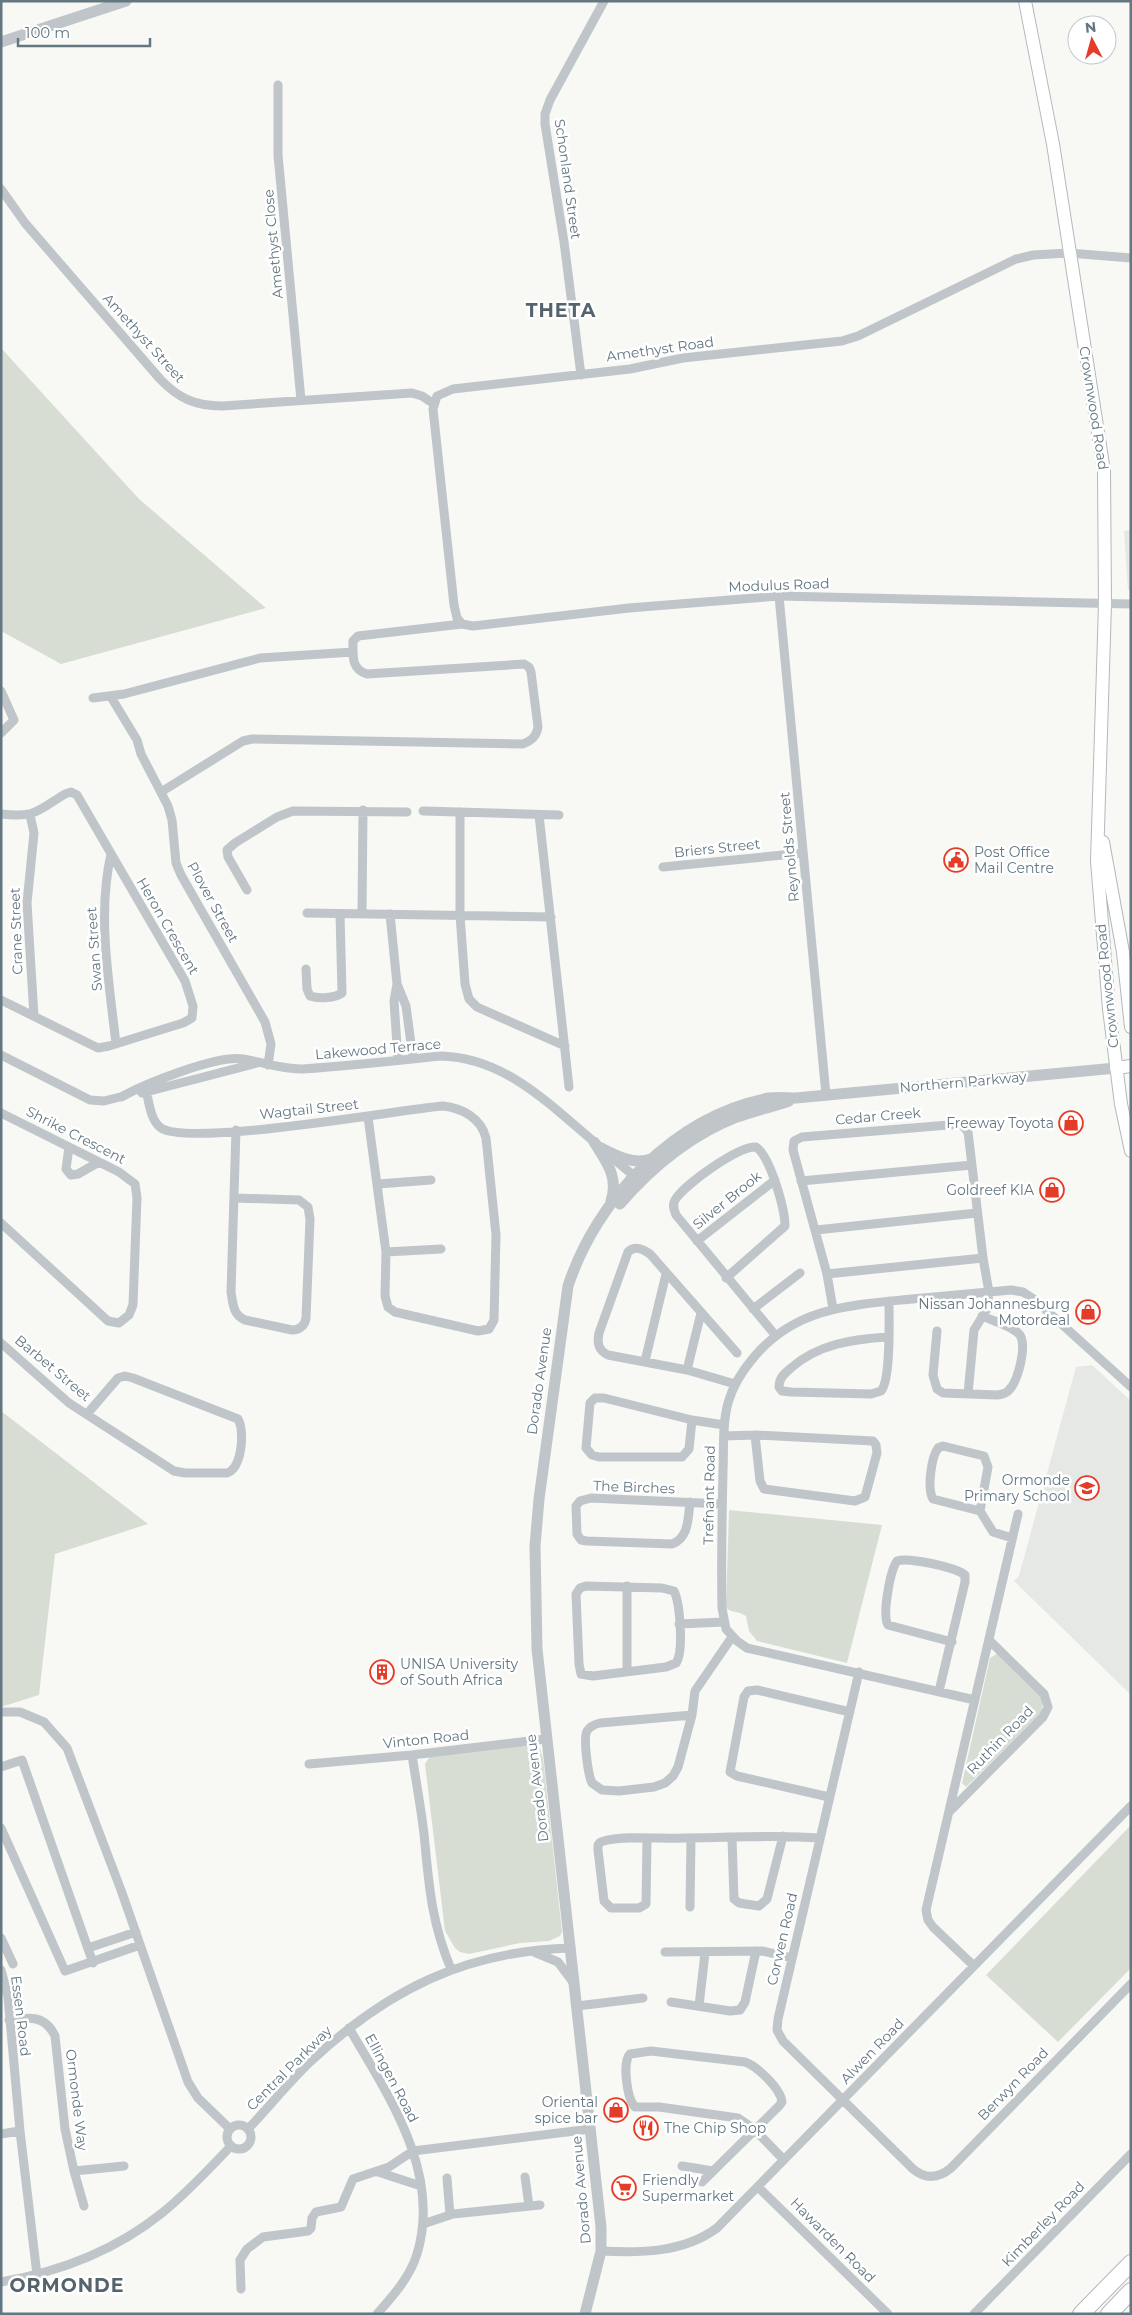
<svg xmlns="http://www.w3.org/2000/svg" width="1132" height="2315" viewBox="0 0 1132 2315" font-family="Montserrat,sans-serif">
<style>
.built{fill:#e6e8e6}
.green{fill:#d8ddd4}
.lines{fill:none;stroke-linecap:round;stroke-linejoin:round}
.secondary-casing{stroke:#b1b9bd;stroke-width:14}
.motorway-casing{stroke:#b2b8bb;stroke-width:18}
.minor{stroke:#bfc5c8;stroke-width:9}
.tertiary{stroke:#bfc5c8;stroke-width:11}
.secondary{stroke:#fff;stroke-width:12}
.motorway{stroke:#fff;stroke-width:16}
.labels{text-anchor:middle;stroke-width:5;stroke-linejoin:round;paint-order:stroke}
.street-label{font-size:14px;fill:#637781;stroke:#fff}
.poi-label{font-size:14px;fill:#637781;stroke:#fff;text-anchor:end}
.district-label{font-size:19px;font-weight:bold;letter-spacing:1px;fill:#55646c;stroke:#fff}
</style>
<rect width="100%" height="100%" fill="#f8f8f5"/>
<!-- built -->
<path class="built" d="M1131,530V590H1128L1124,531Z
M1092,1365L1131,1401V1695L1014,1581L1019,1576L1076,1367Z"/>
<!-- green -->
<path class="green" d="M1,348L139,499L266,608L61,664L1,631Z
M1,1411L148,1524L55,1554L39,1695L1,1707Z
M729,1510L882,1525L847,1663L757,1641L749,1631L746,1616C739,1611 732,1613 726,1608Z
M998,1653L1038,1692C1043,1700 1043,1703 1041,1713L966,1787L962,1783L990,1658Z
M534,1743L539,1746L543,1758L562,1932L560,1936L549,1941L520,1943L469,1954L460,1952L455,1948L445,1931L425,1764L430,1756Z
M1131,1825V1968L1058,2042L986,1975Z"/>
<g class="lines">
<!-- secondary casing -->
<g class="secondary-casing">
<path id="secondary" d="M1025,1L1053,144L1104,471L1105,604L1097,861L1109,1009L1121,1104L1131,1151
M1103,842L1123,952L1131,1027
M1116,1068L1131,1066"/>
</g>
<!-- motorway casing -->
<g class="motorway-casing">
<path id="motorway" d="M1081,2314L1131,2263
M1109,2314L1131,2291"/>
</g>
<!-- minor -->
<path class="minor" d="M278,85V155L301,400
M1,189L25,223L160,379C178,398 195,406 222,406L412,393L422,396L434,404
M1131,258L1069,253L1033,255L1016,259L858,336L842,341L683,358L630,369L453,389L437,396L433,409L454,605L457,618L462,624L473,626L629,608L779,596L1131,604
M581,375L564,242L545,124V114L550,100L604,1
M779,596L826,1095
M1,691L14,720L1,733
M111,697L137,740L141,754L168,806L172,820L176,863L181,875L265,1022L271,1044L268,1065
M93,698L124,694L260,658L353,652
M161,792L243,741L252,739L523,744C532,740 536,737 538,727L531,672L529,667L524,664L367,674C351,669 353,656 353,641L358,636L462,624
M423,811L559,815
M460,812V915L465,984L469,999L477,1007L565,1046
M1,814C36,818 37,811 65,794L71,792L77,795L185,981L193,1006L192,1018L183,1023L109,1046L98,1048L1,1000
M30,815L34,833L27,903L34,1016
M539,815L569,1087
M111,854C97,915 109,981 116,1044
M663,867L803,853
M247,890L228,857L227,850L235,843L277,817L293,811L407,812
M307,913L551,917
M362,914L363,810
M390,914L397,984L394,1001L398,1060
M306,969L307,989L310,996C319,999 335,998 342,993L340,914
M397,984L406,1006L413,1059
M1,1055L90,1100L104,1101L124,1096
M145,1086C149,1099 149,1119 161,1128C191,1147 396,1110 443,1106C462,1108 481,1118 486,1138L496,1235L494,1320L489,1329L478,1331L395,1312L388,1307L385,1296L386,1252L368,1117
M142,1093L257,1063
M121,1097C145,1084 216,1055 243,1059C263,1062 282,1070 303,1069C348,1066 394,1061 440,1056C506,1057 552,1107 599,1146
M1,1113L119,1172L135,1184L137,1198L133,1305L129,1315L119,1323L108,1321L1,1223
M69,1147L66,1169L71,1175L78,1174L99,1162
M609,1155L639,1180
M801,1181L972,1165
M378,1184L431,1180
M235,1198L299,1200L308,1207L310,1219L306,1318C305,1325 300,1330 292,1330L245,1320C233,1315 233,1304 231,1292L236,1130
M816,1230L977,1213
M697,1241L775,1180
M386,1252L441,1249
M827,1274L983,1258
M726,1278L785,1226C785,1209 770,1156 756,1147C738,1146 684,1185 675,1200C672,1205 674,1210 676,1215L776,1336
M753,1309L800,1273
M833,1309L827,1274L793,1150L794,1141L802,1137L961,1124L968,1132L983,1258L989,1292L987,1309L974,1330L968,1394
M937,1331L933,1375L937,1389L943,1393L998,1395C1002,1394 1006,1394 1009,1390C1018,1381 1027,1347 1020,1335C1013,1326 993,1321 982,1316
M888,1337C853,1339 818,1344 791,1368C784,1374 779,1378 779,1387L782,1391L791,1392L871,1394L881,1391C891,1380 889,1319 889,1301
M1,1343L69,1403L174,1471L185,1473H227C242,1468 245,1431 238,1419L133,1378L125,1376L118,1378L87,1414
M645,1361L666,1274
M687,1370L701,1313
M735,1384L687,1370L608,1355C598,1350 597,1343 599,1333L628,1252C635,1245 643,1249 650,1254L737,1353
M692,1420L689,1449L682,1457H599L592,1455L586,1448L590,1403L595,1398H604L692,1420L724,1425
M724,1436L755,1435L873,1441L876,1445L877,1453L865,1497L855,1501L764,1489L760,1481L755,1435
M690,1502C688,1518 689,1538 672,1544L587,1541L581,1540L577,1534L576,1506L580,1501L591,1498L722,1504
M980,1511L933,1499C927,1489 931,1458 938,1448L943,1446L984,1456L988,1467L980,1511L993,1532L1012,1538
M586,1586L662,1588L674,1591C680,1603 684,1652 676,1663L666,1667L593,1676L581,1674L579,1664L576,1594L580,1588Z
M627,1586V1671
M679,1624L724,1622
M859,1672L778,2019L777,2030L783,2041L913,2169C925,2179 938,2179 951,2168L1131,1984
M939,1691L965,1582V1575C955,1567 908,1557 897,1561C890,1571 882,1615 888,1625L952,1642
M975,1700L747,1648L737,1641L726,1629L722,1608C721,1562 722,1517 723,1471C724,1449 722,1424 728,1403C733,1385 742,1371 754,1357C796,1307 851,1305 912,1299C945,1296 978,1293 1011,1290L1023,1292L1035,1300L1131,1387
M1,1712H20L44,1722L67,1748L121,1890L188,2082L198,2098L230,2129
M692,1715L600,1723C596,1724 590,1726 587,1731C583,1738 588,1775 592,1783L602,1790L619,1791L654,1787L665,1783L673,1776L678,1767L692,1715L695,1691L732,1637
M412,1755C416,1781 421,1808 424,1834C429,1885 431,1921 451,1969
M309,1764L412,1755L546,1739
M1,1767L22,1760L93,1963
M829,1797L737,1776L730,1772L744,1697L748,1691L757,1690L850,1712
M949,1812L1043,1717L1048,1707L1044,1694L989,1640
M1,1828L65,1971L140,1945
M732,1838L734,1899L739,1903L759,1906L767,1899L783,1836
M647,1839L646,1904L639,1908H611L604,1901L598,1850V1845C600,1842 600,1842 604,1841C622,1835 664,1839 685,1838C730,1838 775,1834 819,1838
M690,1907L691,1838
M1,1938L13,1964
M88,1948L136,1932
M534,1952L558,1962L573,1982
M665,1952L763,1951L792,1958
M974,1966L933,1927L928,1920L926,1910L1018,1514
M1,1970L8,1997L20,2131L37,2275
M671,2002L730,2011L740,2010L745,2002L756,1951
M577,2006L643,1998
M699,2006L705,1953
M9,2020C30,2017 45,2015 55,2036L65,2129L74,2171L124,2166
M349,2028C388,2095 442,2173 417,2254C410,2277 393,2296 377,2314
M227 2137a12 12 0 1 1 24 0a12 12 0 1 1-24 0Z
M248,2129C269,2107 288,2083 310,2062C387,1990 465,1951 571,1948
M1,2134L20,2131
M682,2166L713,2171
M74,2171L84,2206
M378,2172L421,2186
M525,2177L529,2206
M447,2178L450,2215
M702,2182L779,2106L782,2102C781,2089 757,2066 745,2062L651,2051L630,2054C622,2062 627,2099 635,2107H659L738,2118L754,2129L784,2160
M758,2187L888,2314
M423,2224L453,2214L540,2205
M601,2251C640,2253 683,2253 717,2228L1131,1806
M1,2282C59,2272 116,2250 162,2213C187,2193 209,2169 231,2146
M241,2289L240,2260L247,2249L263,2237L308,2231L311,2228L312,2218L316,2212L341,2207L353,2179L389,2167L413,2151L591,2129
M974,2314L1131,2154"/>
<!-- tertiary -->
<path class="tertiary" d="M1,42L126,1
M594,1142C606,1161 619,1177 611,1201
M601,1148C617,1156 633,1165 651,1159
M620,1204C652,1167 691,1135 737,1117C754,1111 772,1107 789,1101
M585,2314L601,2251V2227L537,1649L535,1546L539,1499L568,1286C597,1198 675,1116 769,1098C778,1097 787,1098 796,1098L1116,1068"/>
<!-- secondary -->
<use href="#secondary" class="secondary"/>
<!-- motorway -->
<use href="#motorway" class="motorway"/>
</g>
<!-- icons -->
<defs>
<g id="civic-ring" transform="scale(1.25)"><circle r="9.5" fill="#fff" stroke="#e53c28" stroke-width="1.5"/><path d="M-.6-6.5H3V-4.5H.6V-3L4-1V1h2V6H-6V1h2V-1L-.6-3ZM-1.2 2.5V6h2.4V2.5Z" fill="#e53c28"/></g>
<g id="shop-ring" transform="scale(1.25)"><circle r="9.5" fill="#fff" stroke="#e53c28" stroke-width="1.5"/><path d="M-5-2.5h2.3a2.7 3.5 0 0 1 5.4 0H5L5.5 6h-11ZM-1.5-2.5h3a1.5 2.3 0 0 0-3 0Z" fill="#e53c28"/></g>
<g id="school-ring" transform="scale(1.25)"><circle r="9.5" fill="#fff" stroke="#e53c28" stroke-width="1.5"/><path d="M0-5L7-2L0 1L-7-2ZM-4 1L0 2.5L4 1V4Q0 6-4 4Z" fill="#e53c28"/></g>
<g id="building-ring" transform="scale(1.25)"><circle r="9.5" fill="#fff" stroke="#e53c28" stroke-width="1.5"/><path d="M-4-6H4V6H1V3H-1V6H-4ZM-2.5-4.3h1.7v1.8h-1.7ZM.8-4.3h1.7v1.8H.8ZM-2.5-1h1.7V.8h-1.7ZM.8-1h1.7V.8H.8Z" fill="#e53c28"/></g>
<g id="restaurant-ring" transform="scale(1.25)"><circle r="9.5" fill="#fff" stroke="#e53c28" stroke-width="1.5"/><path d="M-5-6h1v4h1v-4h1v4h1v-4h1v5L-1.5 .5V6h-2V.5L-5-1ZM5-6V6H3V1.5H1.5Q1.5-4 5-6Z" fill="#e53c28"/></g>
<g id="supermarket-ring" transform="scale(1.25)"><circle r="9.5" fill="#fff" stroke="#e53c28" stroke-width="1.5"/><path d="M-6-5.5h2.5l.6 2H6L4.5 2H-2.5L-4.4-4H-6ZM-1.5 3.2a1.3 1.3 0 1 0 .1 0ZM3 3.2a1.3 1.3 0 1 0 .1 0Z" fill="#e53c28"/></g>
</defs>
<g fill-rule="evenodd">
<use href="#civic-ring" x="956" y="860"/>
<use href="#shop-ring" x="1071" y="1123"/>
<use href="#shop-ring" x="1052" y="1190"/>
<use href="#shop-ring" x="1088" y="1312"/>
<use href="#school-ring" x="1087" y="1488"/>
<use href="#building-ring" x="382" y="1672"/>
<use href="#shop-ring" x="616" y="2110"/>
<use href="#restaurant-ring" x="646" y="2128"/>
<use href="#supermarket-ring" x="624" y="2188"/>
</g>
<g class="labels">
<!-- street labels -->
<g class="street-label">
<text transform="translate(568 179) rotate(82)" y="5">Schonland Street</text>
<text transform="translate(273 244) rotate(-95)" y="5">Amethyst Close</text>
<text transform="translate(144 338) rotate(48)" y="5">Amethyst Street</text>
<text transform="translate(660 349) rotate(-8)" y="5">Amethyst Road</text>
<text transform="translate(1094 408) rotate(81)" y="5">Crownwood Road</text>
<text transform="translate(779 585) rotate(-2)" y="5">Modulus Road</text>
<text transform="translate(789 847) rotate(-95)" y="5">Reynolds Street</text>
<text transform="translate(717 848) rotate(-6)" y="5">Briers Street</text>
<text transform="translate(213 902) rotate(61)" y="5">Plover Street</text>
<text transform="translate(168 926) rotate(60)" y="5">Heron Crescent</text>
<text transform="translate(16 931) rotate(-92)" y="5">Crane Street</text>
<text transform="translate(94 949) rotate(-94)" y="5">Swan Street</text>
<text transform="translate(1107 986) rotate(-96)" y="5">Crownwood Road</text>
<text transform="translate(378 1049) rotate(-5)" y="5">Lakewood Terrace</text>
<text transform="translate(963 1082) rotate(-5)" y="5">Northern Parkway</text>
<text transform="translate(309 1109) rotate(-6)" y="5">Wagtail Street</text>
<text transform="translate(878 1116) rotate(-5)" y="5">Cedar Creek</text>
<text transform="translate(76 1135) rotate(27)" y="5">Shrike Crescent</text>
<text transform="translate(727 1200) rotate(-39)" y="5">Silver Brook</text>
<text transform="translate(53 1368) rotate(40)" y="5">Barbet Street</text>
<text transform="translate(539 1381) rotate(-82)" y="5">Dorado Avenue</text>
<text transform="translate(634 1487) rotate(2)" y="5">The Birches</text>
<text transform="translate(709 1495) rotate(-89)" y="5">Trefnant Road</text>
<text transform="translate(426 1739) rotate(-6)" y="5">Vinton Road</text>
<text transform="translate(1000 1740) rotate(-46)" y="5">Ruthin Road</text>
<text transform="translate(537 1788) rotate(-97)" y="5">Dorado Avenue</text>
<text transform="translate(782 1939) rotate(-77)" y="5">Corwen Road</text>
<text transform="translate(21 2016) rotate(83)" y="5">Essen Road</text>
<text transform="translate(872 2051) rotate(-46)" y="5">Alwen Road</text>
<text transform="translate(289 2068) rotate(-45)" y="5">Central Parkway</text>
<text transform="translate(392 2078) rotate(62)" y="5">Ellingen Road</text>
<text transform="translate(1013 2084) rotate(-46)" y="5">Berwyn Road</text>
<text transform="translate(77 2100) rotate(83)" y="5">Ormonde Way</text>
<text transform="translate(581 2190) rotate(-95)" y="5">Dorado Avenue</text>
<text transform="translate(1043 2224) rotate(-46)" y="5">Kimberley Road</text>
<text transform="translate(833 2240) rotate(45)" y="5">Hawarden Road</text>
</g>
<!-- poi labels -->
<g class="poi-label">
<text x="974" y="857" text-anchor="start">Post Office<tspan x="974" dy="16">Mail Centre</tspan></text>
<text x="1054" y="1128">Freeway Toyota</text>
<text x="1034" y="1195">Goldreef KIA</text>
<text x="1070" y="1309">Nissan Johannesburg<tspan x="1070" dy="16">Motordeal</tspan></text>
<text x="1070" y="1485">Ormonde<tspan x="1070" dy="16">Primary School</tspan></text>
<text x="400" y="1669" text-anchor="start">UNISA University<tspan x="400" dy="16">of South Africa</tspan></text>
<text x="598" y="2107">Oriental<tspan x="598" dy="16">spice bar</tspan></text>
<text x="664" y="2133" text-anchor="start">The Chip Shop</text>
<text x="642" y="2185" text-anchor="start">Friendly<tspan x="642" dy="16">Supermarket</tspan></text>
</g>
<!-- district labels -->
<g class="district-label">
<text x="561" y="317">THETA</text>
<text x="67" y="2292">ORMONDE</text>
</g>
</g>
<!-- border -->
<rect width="1132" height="2315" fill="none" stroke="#637781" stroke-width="5"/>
<!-- north arrow -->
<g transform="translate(1092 40) rotate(354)"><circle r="24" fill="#ffffff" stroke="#c1c9cd"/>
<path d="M0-4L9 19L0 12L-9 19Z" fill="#e53c28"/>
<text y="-8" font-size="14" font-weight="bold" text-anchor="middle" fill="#637781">N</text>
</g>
<!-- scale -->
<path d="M18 38v8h132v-8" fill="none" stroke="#637781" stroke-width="2.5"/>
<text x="25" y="38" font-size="15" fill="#637781" stroke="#ffffff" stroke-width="4" paint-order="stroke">100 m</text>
</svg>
